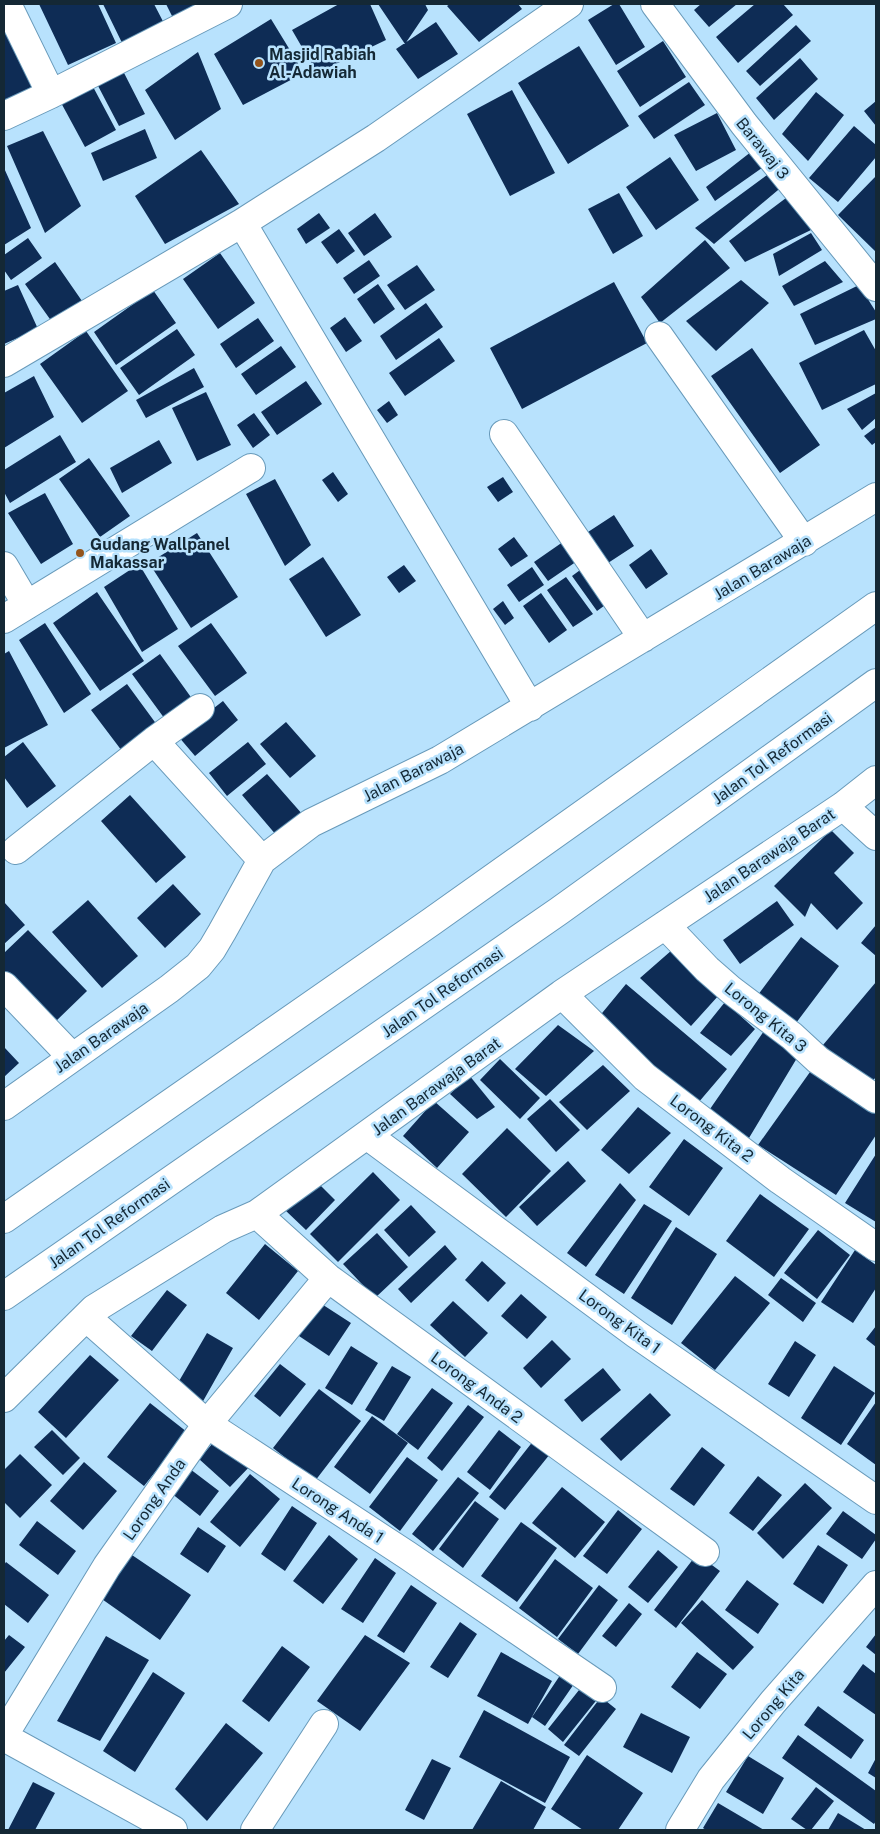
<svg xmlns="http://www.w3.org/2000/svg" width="880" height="1834" viewBox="0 0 880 1834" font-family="'Public Sans',sans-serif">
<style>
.building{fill:#0e2c55}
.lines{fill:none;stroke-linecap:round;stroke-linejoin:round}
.minor-casing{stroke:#689aba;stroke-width:30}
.motorway-casing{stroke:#689aba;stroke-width:30}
.minor{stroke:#fff;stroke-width:28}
.motorway{stroke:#fff;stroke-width:28}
.poi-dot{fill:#94541c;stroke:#b8e2fd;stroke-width:2}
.labels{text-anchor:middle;stroke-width:5;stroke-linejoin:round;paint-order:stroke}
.poi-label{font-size:16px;font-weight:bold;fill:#142835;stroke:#b8e2fd;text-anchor:start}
.street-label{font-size:16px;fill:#142835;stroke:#b8e2fd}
</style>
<rect width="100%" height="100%" fill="#b8e2fd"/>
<!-- building -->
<path class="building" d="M39,4H98L116,43L68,65Z
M103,4H154L168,31L126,51Z
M166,4H209L175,22Z
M339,4H370L386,40L317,73L292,30Z
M378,4H425L428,10L405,44Z
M450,4H518L522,9L479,42L447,6Z
M614,4H619L645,47L616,65L588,20Z
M701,4H737L709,27L694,10Z
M755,4H783L793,15L738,63L716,37Z
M4,8L42,87L4,105Z
M271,19L304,73L243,105L214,54Z
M436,22L458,54L418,79L396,49Z
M796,25L811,41L760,86L746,71Z
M663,41L686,77L640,107L617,71Z
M579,46L629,126L568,164L518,83Z
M198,52L221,109L175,140L145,90Z
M800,58L818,79L774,120L756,98Z
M122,69L145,114L119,126L96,82Z
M689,82L705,105L654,139L638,116Z
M91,83L116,130L85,147L59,99Z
M512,90L555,173L510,196L467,114Z
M816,92L844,115L808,161L782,134Z
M876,101V126L864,111Z
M717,113L736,150L696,171L674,135Z
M854,126L876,145V157L838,202L809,178Z
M145,129L157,158L103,181L91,153Z
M43,131L81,206L45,233L7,146Z
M756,148L769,163L715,201L706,187Z
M201,150L239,204L165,244L135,196Z
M670,157L699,200L656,230L626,187Z
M4,168L31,228L4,245Z
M771,172L784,185L714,244L695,228Z
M876,176V252L838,215Z
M619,193L643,236L613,254L588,209Z
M790,195L811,230L745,262L729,241Z
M319,213L330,228L306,244L297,229Z
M375,213L392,237L364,256L348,233Z
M339,229L355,251L337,264L321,242Z
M811,233L822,250L779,276L773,254Z
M28,238L42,258L11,280L4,270V255Z
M705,240L730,268L660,323L641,297Z
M220,253L255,303L218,329L183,279Z
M369,260L380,276L354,294L343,278Z
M825,261L843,282L794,306L782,286Z
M55,262L82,301L52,322L25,284Z
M417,265L435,290L405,310L387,285Z
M741,280L769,303L716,351L686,321Z
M614,282L647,343L522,409L490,348Z
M378,284L395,309L374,324L357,299Z
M18,285L38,329L4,344V291Z
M859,285L876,312V319L815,345L800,314Z
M153,290L176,323L116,365L94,332Z
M426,303L443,327L396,360L380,336Z
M345,317L362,341L346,352L330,328Z
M258,318L274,341L236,368L220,344Z
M177,329L195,355L139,395L120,368Z
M864,330L876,351V384L822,410L799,363Z
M86,331L128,391L82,423L40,364Z
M439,338L455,361L405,396L389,373Z
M281,346L296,367L256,395L241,374Z
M752,348L820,445L780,473L711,376Z
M194,368L204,387L146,418L136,400Z
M34,376L54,417L4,448V393Z
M306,381L322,404L277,435L261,412Z
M206,392L231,445L197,461L172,408Z
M876,393V418L862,430L847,409Z
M389,401L398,415L387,423L377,410Z
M254,413L270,435L253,448L237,425Z
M876,427V442L872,445L864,436Z
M60,435L76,462L10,503L4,492V470Z
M159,440L172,463L122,493L110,468Z
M89,458L130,516L100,537L59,479Z
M333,472L348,494L338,502L322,480Z
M503,477L513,492L498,502L487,487Z
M275,479L311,545L285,566L246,494Z
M45,493L73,544L41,564L8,513Z
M614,515L634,546L608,563L588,532Z
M197,533L238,597L191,628L149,563Z
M514,537L528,556L511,567L498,549Z
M570,537L583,557L548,581L534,562Z
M651,549L668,574L646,589L629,565Z
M323,557L361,615L326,637L289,579Z
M139,564L178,629L142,652L104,587Z
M404,565L416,581L399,593L387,577Z
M587,565L612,600L597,611L572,576Z
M532,567L544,585L519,602L507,585Z
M566,577L593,614L573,627L547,590Z
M97,592L144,661L100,691L53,623Z
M541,593L567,630L549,643L523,606Z
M503,601L514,618L505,625L493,609Z
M45,623L91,694L64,713L19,640Z
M211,623L247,673L215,696L178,646Z
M9,651L48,725L4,748V654Z
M160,654L198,707L170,726L132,674Z
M127,684L160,729L125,755L91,710Z
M223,701L238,720L195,756L178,736Z
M286,722L316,756L290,778L260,744Z
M23,742L56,786L27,808L4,777V757Z
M248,742L266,764L227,796L209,773Z
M267,774L303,815L277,836L242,795Z
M130,795L186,857L156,883L101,821Z
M831,830L854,853L834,873L863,903L837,930L811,903L805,917L774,886Z
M173,884L201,914L165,948L137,918Z
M88,900L138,956L102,988L52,932Z
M777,901L794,925L740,964L723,940Z
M4,902L25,925L4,944Z
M876,925V956L861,943Z
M28,930L87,991L54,1023L4,972V953Z
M801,937L839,966L793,1027L755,999Z
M672,950L719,995L691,1026L640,978Z
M876,982V1077L869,1085L823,1045Z
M626,984L727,1069L698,1103L598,1018Z
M725,1002L755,1029L731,1056L700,1033Z
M558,1025L594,1051L546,1096L515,1069Z
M766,1028L800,1053L749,1138L710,1109Z
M4,1047L19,1063L4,1077Z
M500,1059L540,1098L520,1119L480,1080Z
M603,1065L630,1091L587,1130L559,1102Z
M810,1072L876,1112V1135L836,1195L758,1145Z
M469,1075L495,1107L477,1119L450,1094Z
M550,1099L580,1130L556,1152L527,1119Z
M434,1101L469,1132L437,1168L403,1136Z
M638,1107L671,1133L629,1174L601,1150Z
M507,1128L551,1171L506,1217L462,1174Z
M684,1139L723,1168L689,1216L649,1187Z
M876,1154V1222L845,1203Z
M568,1161L586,1181L537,1226L519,1207Z
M373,1172L400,1200L338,1262L310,1234Z
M314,1179L335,1200L306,1230L285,1210Z
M620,1183L636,1200L586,1267L567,1253Z
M760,1194L809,1229L774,1277L726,1241Z
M644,1204L672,1221L624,1294L595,1275Z
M411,1205L436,1232L409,1257L384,1230Z
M676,1227L717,1254L672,1325L631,1298Z
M818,1230L850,1255L817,1299L784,1273Z
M377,1233L408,1267L375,1298L343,1264Z
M265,1244L298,1271L259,1320L226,1293Z
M445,1245L457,1259L411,1303L398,1289Z
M855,1250L876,1265V1288L853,1323L821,1302Z
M482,1261L506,1283L488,1302L465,1280Z
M735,1276L770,1303L715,1370L681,1343Z
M781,1278L816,1303L803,1322L768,1295Z
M167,1290L187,1305L152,1351L131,1336Z
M521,1294L547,1317L527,1339L501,1316Z
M317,1301L351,1323L329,1356L296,1334Z
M453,1301L488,1333L465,1357L430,1325Z
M876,1326V1347L866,1339Z
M207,1333L233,1348L202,1403L175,1388Z
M552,1340L571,1359L541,1388L523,1368Z
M795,1341L816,1355L789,1397L768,1384Z
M351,1346L378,1363L352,1405L325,1388Z
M90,1355L119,1380L66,1438L38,1412Z
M280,1364L306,1384L280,1417L254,1396Z
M392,1366L411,1377L384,1421L365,1410Z
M834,1366L875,1393L841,1445L801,1418Z
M603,1368L621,1390L582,1422L564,1400Z
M432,1388L453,1403L418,1450L397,1434Z
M319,1389L361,1421L315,1481L273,1448Z
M650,1393L671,1415L621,1461L600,1439Z
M876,1402V1465L847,1444Z
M150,1403L187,1432L144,1486L107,1457Z
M468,1405L484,1417L442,1471L427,1458Z
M372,1416L408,1443L370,1494L334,1467Z
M52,1430L80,1458L63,1475L34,1447Z
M499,1430L521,1447L490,1490L467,1472Z
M220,1435L252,1464L230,1487L199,1459Z
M534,1440L550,1454L505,1510L489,1497Z
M702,1447L725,1465L694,1506L670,1489Z
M20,1454L52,1485L20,1518L4,1502V1470Z
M407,1457L438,1480L400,1531L369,1507Z
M84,1462L117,1491L83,1530L50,1501Z
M190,1469L219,1491L200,1516L171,1493Z
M250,1474L280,1499L240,1547L210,1522Z
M758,1476L782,1495L753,1531L729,1513Z
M458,1477L479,1493L433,1551L412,1534Z
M805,1483L832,1508L783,1559L757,1533Z
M562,1487L605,1522L575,1558L532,1523Z
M475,1501L499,1519L463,1568L439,1549Z
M292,1506L317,1523L285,1571L261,1554Z
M618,1510L642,1529L607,1574L583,1556Z
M843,1511L876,1535V1539L862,1559L826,1534Z
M37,1521L76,1551L58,1575L19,1545Z
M521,1522L557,1548L517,1602L481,1576Z
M198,1527L226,1546L208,1573L180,1554Z
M329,1535L358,1559L323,1604L293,1581Z
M818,1545L848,1565L823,1604L793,1584Z
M658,1550L678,1567L648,1603L628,1587Z
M129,1553L191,1595L160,1640L99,1597Z
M697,1554L720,1571L676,1628L654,1610Z
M375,1558L396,1573L363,1623L341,1609Z
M555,1559L593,1588L557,1637L519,1608Z
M6,1562L49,1595L28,1623L4,1604V1565Z
M747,1580L779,1604L758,1634L725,1610Z
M411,1585L437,1603L404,1653L377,1636Z
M599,1585L618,1600L578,1654L558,1639Z
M702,1600L754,1647L733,1670L681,1623Z
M629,1603L642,1614L616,1647L602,1636Z
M460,1622L477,1634L448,1678L430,1667Z
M876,1634V1655L866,1647Z
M9,1635L25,1647L4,1673V1641Z
M365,1635L410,1663L360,1731L317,1701Z
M106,1636L149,1660L100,1741L57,1721Z
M282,1646L310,1667L269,1722L242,1701Z
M501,1652L552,1681L528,1724L477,1696Z
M697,1652L727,1674L700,1709L671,1687Z
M863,1664L876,1674V1715L843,1692Z
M563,1671L576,1681L545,1726L532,1717Z
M153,1672L185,1693L135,1772L103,1751Z
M583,1685L599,1697L563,1742L548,1729Z
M601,1697L616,1709L579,1756L564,1745Z
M818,1706L864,1740L851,1759L804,1725Z
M484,1710L570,1757L545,1803L459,1757Z
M641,1713L690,1737L672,1773L623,1747Z
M226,1723L263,1753L207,1821L175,1789Z
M798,1735L876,1791V1821L874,1824L782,1758Z
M587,1755L643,1793L618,1830H583L551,1809Z
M748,1756L784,1778L763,1814L726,1792Z
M876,1758V1778L868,1773Z
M432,1759L451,1768L424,1820L405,1810Z
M501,1781L546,1807L533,1830H472Z
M33,1782L55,1793L35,1830H8Z
M816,1787L834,1801L811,1830H807L791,1819Z
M718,1803L764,1830H706L703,1828Z
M838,1813L866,1830H828Z"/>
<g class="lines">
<!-- minor casing -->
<g class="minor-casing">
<path id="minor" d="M7,4L51,94
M655,4L744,124L876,287
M4,116L51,94L228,4
M242,223L530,707
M659,336L804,542
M4,363L242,223L376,138L569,4
M504,434L643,638
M4,566L27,605
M4,619L251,468
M154,741L262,860
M843,806L876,836
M16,850L154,741L200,708
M665,925L707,969L731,990L792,1036L818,1060L876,1099
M4,986L72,1057
M562,994L645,1077L780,1180L876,1247
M4,1106L169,989L198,966L212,949L222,932L262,860L311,823L440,760L876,497
M368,1136L636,1334L876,1500
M257,1214L328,1278L705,1552
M86,1317L207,1424L407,1555L602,1688
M4,1398L94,1309L223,1229L257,1214L562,994L843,806L876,780
M4,1735L107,1566L207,1424L328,1278
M4,1737L173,1830
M255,1830L324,1724
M680,1830L711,1779L773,1702L876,1585"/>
</g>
<!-- motorway casing -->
<g class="motorway-casing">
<path id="motorway" d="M4,1219L431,922L876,606
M4,1296L559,911L876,683"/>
</g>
<!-- minor -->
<use href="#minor" class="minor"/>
<!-- motorway -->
<use href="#motorway" class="motorway"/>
</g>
<!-- markers -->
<g class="poi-dot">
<circle cx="259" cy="63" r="5"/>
<circle cx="80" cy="553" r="5"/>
</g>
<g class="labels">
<!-- poi labels -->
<g class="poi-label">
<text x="269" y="60">Masjid Rabiah<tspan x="269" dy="18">Al-Adawiah</tspan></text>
<text x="90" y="550">Gudang Wallpanel<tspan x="90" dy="18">Makassar</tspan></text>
</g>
<!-- street labels -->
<g class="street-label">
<text transform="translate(763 148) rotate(51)" y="6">Barawaj 3</text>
<text transform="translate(762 567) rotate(-31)" y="6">Jalan Barawaja</text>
<text transform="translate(772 758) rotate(-36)" y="6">Jalan Tol Reformasi</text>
<text transform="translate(413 772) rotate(-27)" y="6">Jalan Barawaja</text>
<text transform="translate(769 855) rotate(-34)" y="6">Jalan Barawaja Barat</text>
<text transform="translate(442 992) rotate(-35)" y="6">Jalan Tol Reformasi</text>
<text transform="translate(766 1017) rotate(39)" y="6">Lorong Kita 3</text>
<text transform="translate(101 1037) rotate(-35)" y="6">Jalan Barawaja</text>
<text transform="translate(436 1086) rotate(-36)" y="6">Jalan Barawaja Barat</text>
<text transform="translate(712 1128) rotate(37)" y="6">Lorong Kita 2</text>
<text transform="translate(109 1223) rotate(-35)" y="6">Jalan Tol Reformasi</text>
<text transform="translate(620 1321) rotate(36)" y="6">Lorong Kita 1</text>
<text transform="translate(477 1387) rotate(36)" y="6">Lorong Anda 2</text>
<text transform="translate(154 1499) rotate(-55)" y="6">Lorong Anda</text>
<text transform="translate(338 1510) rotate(33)" y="6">Lorong Anda 1</text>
<text transform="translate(773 1704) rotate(-50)" y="6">Lorong Kita</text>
</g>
</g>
<!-- border -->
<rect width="880" height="1834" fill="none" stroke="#142835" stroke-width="10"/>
</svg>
